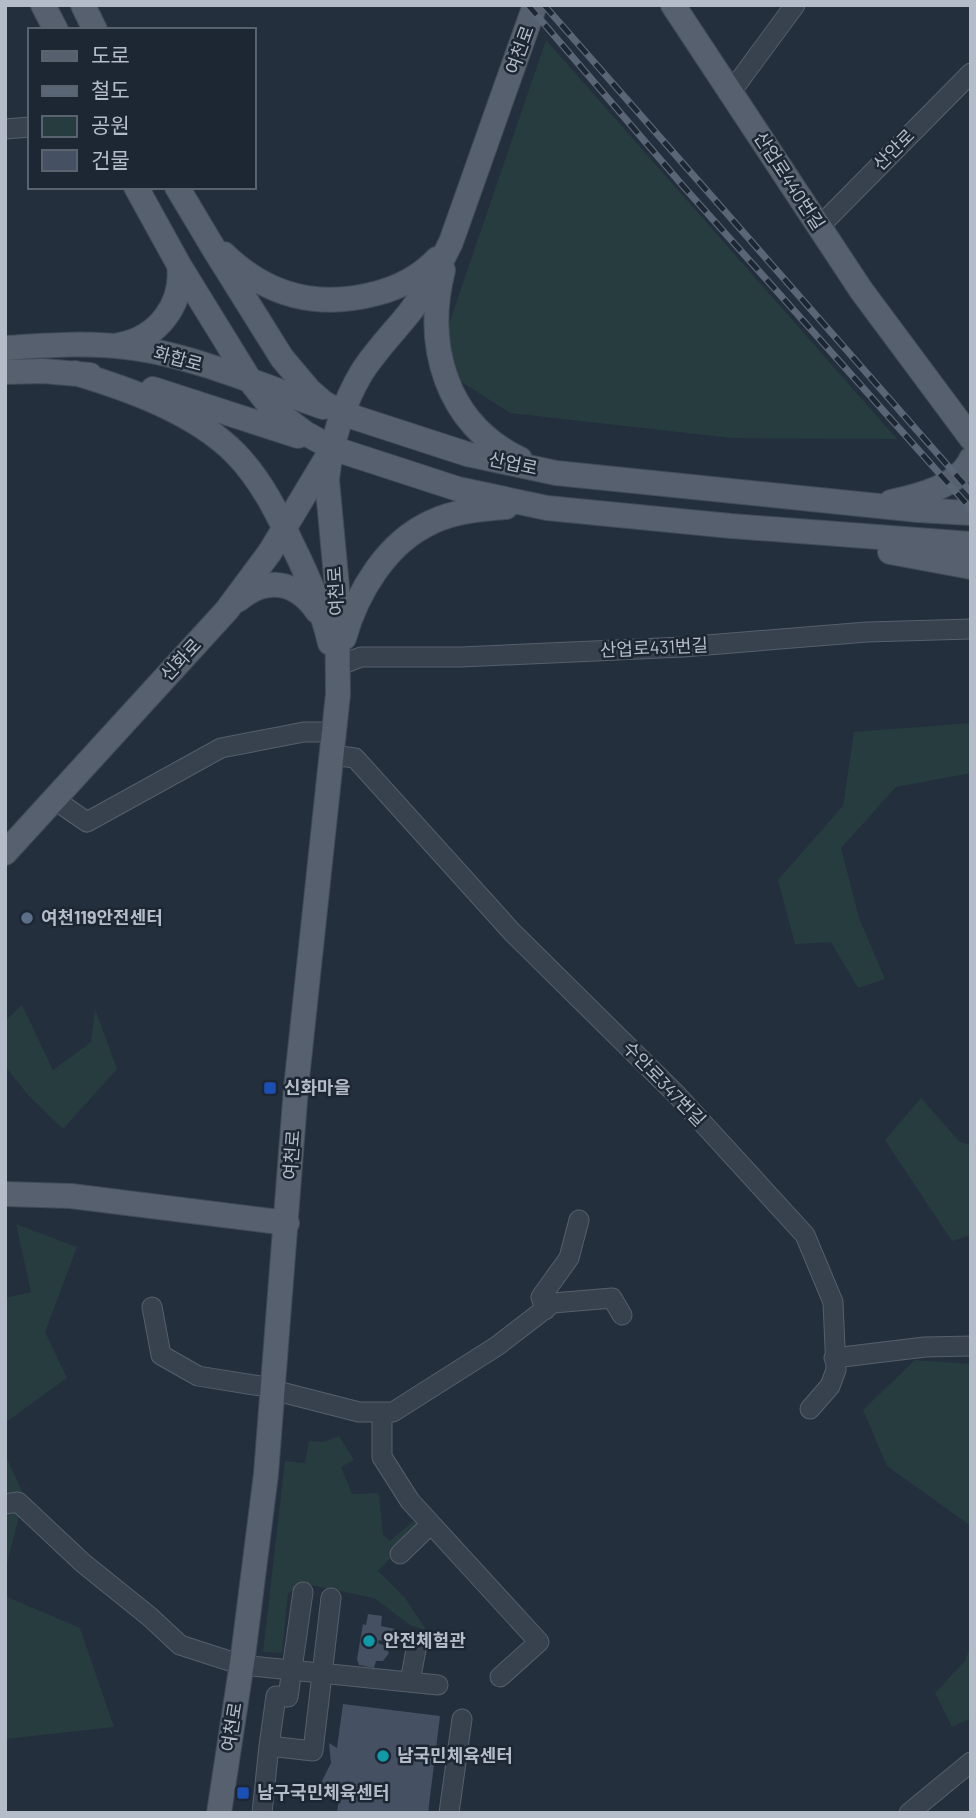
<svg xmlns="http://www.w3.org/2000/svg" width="976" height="1818" viewBox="0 0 976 1818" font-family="Barlow,'Noto Sans KR',sans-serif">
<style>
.green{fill:#263c3f}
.building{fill:#455162}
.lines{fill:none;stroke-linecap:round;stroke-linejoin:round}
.minor-casing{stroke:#565f6c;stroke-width:21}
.major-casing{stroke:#414a57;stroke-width:26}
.minor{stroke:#38414e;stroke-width:19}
.major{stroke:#56606e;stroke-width:24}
.rail-casing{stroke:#5a6575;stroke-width:7}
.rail{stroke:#1d2633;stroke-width:4.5;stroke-dasharray:13;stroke-linecap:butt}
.service-dot{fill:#5c6f8a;stroke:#1d2633;stroke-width:2.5}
.transit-dot{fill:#1a4fb4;stroke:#1d2633;stroke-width:2.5}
.culture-dot{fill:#0f9aa8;stroke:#1d2633;stroke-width:2.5}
.labels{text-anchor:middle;stroke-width:5;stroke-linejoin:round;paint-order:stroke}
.street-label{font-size:18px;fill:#b4bcc9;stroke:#1d2633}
.poi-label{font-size:18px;font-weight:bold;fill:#b4bcc9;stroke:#1d2633;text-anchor:start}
</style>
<rect width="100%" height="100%" fill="#242f3e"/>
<!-- green -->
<path class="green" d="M546,40L897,439L731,438L510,413L454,377L448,327Z
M971,723V773L896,787L841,848L859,918L885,979L858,988L831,942L795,944L778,880L843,806L854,732Z
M22,1005L53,1070L91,1042L95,1009L117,1069L63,1129L28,1095L5,1066V1021Z
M921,1098L960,1142L971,1145V1235L952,1241L885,1140Z
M16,1224L77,1247L45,1332L67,1378L5,1423V1298L31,1292Z
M915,1360L971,1364V1526L887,1466L863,1410Z
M339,1436L354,1460L341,1467L352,1494L379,1493L383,1535L390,1541L413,1521L421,1526L378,1571L405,1598L427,1631L410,1625L374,1598L305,1584L288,1593L282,1653L263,1652L285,1461L305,1463L309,1441L323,1442Z
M5,1454L24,1496L5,1572Z
M5,1596L80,1628L114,1727L5,1739Z
M971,1644V1718L952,1727L935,1693L965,1661Z"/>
<!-- building -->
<path class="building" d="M368,1614L382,1616L381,1626L395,1629L388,1642L379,1640L378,1643L385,1646L389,1653L383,1661H376L374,1668L359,1665L357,1659L363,1624L366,1625Z
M343,1704L440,1716L428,1813H337L339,1798L315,1795L331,1763L329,1743L337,1748Z"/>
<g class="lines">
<!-- minor casing -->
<g class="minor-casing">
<path id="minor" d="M731,92L795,5
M5,129L30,127
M818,228L971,73
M338,666L361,657H461L683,647L867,632L971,629
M332,755L355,758L512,932L677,1095L805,1235L833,1302L836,1370L830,1386L810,1409
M55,800L87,822L221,748L304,732H335
M152,1307L161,1355L198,1376L273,1388
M545,1310L541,1297L569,1258L579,1220
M834,1358L925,1347L971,1346
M273,1390L359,1412H393L497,1346L553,1303L612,1298L622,1315
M382,1412V1457L410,1501L539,1642L500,1677
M5,1504L18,1502L83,1563L150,1617L180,1645L242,1665L438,1685
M400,1554L431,1524
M303,1592L288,1697L276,1696L269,1746L313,1751L331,1598
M410,1682L417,1644
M262,1813L269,1746
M449,1813L462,1719
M909,1813L971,1762"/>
</g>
<!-- major casing -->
<g class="major-casing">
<path id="major" d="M43,5L56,30
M83,5L95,30
M673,5L861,290L971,438
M136,187L179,265L251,382L266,401L285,418L305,433L332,448L458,489L547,508L731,526L971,544
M177,187L214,249L282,358L309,390L324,403L344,414L467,454L556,473L918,510L971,513
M224,254C268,297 319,309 378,293C400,287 421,276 437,259
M443,270C424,346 446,424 520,459
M119,345C158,338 184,304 179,265
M5,348C48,345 91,342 134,348C194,356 266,387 323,407
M5,372L43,371L90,375
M75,373C129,389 196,413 236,454C261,480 277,512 292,544C308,576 322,609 330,643
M153,389L298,436
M891,502C918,496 958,487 971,459
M890,552L971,567
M238,600C266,576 296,581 317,611
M344,638C357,592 387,542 432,522C455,511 481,509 506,507
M5,853L227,610L270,552L326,459
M5,1194L71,1196L287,1223
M219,1813L243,1656L266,1474L296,1088L338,694L337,587L327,480C330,446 344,401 362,372C376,350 394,332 410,312C427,290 439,267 451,242L535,5"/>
</g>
<!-- minor -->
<use href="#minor" class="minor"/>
<!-- major -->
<use href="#major" class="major"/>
<!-- rail casing -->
<g class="rail-casing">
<path id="rail" d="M528,5L683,186L971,509
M544,5L971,492"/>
</g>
<!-- rail -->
<use href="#rail" class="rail"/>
</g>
<!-- markers -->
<circle class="service-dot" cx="27" cy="918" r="7"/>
<g class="transit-dot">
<rect x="263" y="1081" width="14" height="14" rx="3.5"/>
<rect x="236" y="1786" width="14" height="14" rx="3.5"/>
</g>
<g class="culture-dot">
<circle cx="369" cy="1641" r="7"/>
<circle cx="383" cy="1756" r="7"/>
</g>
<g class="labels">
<!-- street labels -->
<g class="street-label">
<text transform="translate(520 50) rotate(-70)" y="6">여천로</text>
<text transform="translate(894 150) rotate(-45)" y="6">산안로</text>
<text transform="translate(789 181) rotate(57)" y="6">산업로440번길</text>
<text transform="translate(178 359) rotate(15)" y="6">화합로</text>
<text transform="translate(513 464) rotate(12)" y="6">산업로</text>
<text transform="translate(336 591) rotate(-93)" y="6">여천로</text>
<text transform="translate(654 648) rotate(-3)" y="6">산업로431번길</text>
<text transform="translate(181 660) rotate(-47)" y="6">신화로</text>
<text transform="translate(664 1084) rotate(46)" y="6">수안로347번길</text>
<text transform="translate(292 1155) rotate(-86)" y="6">여천로</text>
<text transform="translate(232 1727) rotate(-81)" y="6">여천로</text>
</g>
<!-- poi labels -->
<g class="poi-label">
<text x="41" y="924">여천119안전센터</text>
<text x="284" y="1094">신화마을</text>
<text x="383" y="1647">안전체험관</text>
<text x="397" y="1762">남국민체육센터</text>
<text x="257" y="1799">남구국민체육센터</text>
</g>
</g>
<!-- border -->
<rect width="976" height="1818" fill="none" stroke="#b4bcc9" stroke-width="14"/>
<!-- legend -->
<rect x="28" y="28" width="228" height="161" fill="#1d2633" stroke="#59626f" stroke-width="2"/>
<rect x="42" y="51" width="35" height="10" fill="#56606e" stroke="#59626f" stroke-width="2"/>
<text x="91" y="63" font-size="21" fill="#b4bcc9">도로</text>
<rect x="42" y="86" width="35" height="10" fill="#5a6575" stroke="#59626f" stroke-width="2"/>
<text x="91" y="98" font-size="21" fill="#b4bcc9">철도</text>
<rect x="42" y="116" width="35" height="21" fill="#263c3f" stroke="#59626f" stroke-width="2"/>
<text x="91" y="133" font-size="21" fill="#b4bcc9">공원</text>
<rect x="42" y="150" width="35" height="21" fill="#455162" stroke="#59626f" stroke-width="2"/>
<text x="91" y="168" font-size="21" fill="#b4bcc9">건물</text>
</svg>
